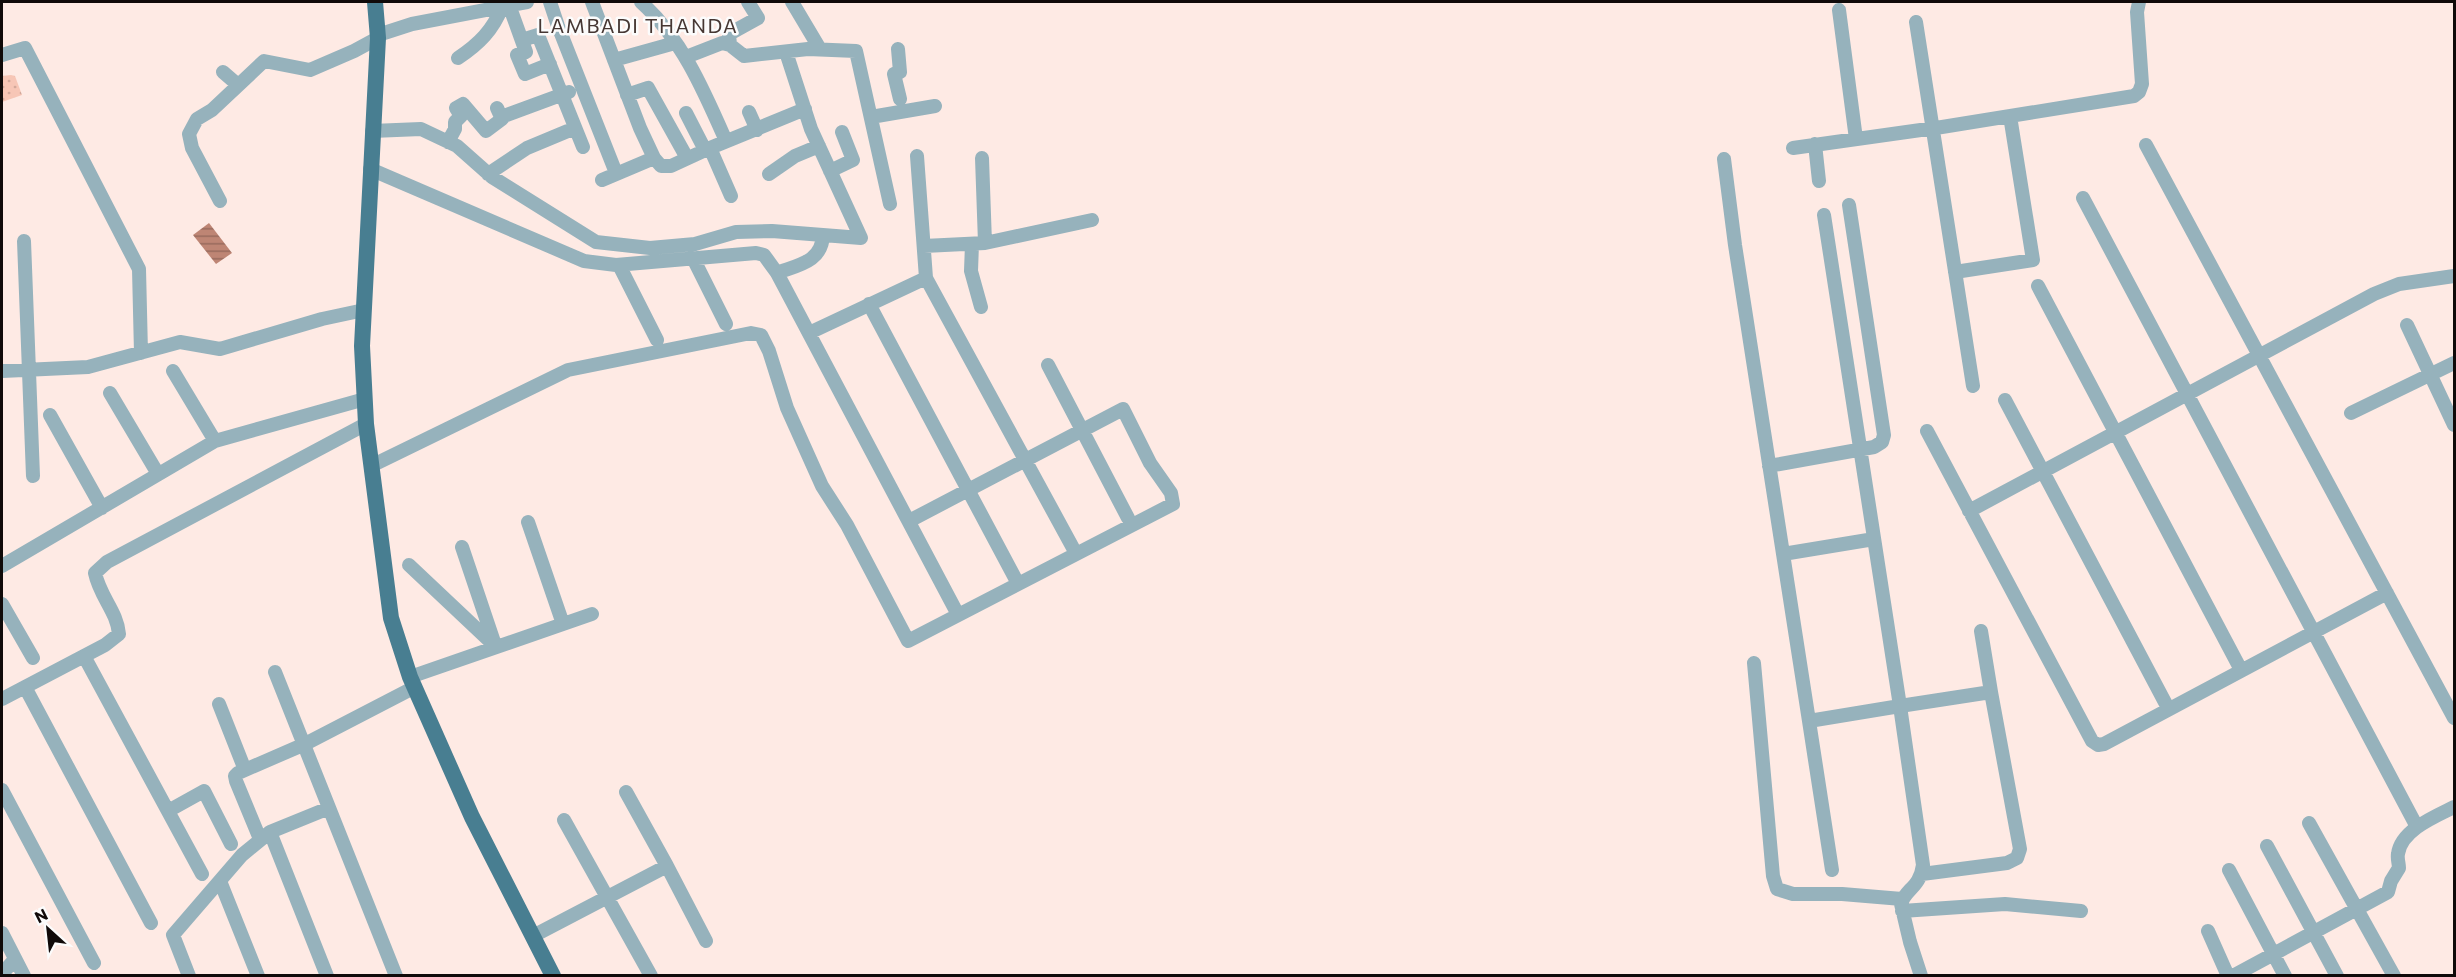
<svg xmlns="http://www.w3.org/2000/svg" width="2456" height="977" viewBox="0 0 2456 977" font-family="Commissioner,sans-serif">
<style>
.grass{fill:url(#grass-dots)}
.water{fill:url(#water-rules)}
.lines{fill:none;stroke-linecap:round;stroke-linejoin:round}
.minor{stroke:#96b2bc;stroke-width:14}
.major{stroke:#487e91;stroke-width:16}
.labels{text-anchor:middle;stroke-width:5;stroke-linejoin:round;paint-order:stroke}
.quarter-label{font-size:20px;letter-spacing:1.5px;fill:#463733;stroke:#fcfcfc}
</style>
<defs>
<pattern id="grass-dots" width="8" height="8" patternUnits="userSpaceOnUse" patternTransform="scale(1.5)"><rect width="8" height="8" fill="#f7c6b6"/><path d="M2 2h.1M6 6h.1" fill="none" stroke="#d3a99b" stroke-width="1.8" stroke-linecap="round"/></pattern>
<pattern id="water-rules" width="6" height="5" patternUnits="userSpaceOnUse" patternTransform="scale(1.5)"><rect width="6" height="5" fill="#be8574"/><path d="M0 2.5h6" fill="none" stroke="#996b5d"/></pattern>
</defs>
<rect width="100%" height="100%" fill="#feeae4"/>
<!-- grass -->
<path class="grass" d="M11,75L15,76L22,95L2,102V76Z"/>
<!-- water -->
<path class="water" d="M209,223L232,253L216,264L193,235Z"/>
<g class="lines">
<!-- minor -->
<path class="minor" d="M550,2L558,26L616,173
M592,2L640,128L654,158L661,166H671L710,148L805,109
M641,2C682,39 704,91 726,141
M792,2L820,49
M509,5L526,52L517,55L525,74L550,64
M1839,10L1856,139
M1916,22L1973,386
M378,35L412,24L527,2
M522,40L538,35L583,147
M730,45L729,34L758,18L748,2
M898,49L900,72L894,74L900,99
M2,55L25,48L139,269L141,353
M686,57L722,43L730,45L744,56L808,49L856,51L890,204
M458,58C479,44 493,30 502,7
M614,60L675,43
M223,72L238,85
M627,95L648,88L687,158
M749,112L757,130
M686,113L705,150
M501,117L569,92
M871,117L935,106
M372,131L421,129L457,146L492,177L596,242L650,248L695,244L736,232L772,231L861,238L811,129L786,52
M448,142L455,129V122L461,116L456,108L463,104L486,131L502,119L497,108
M1815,144L1819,181
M2146,145L2454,718
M710,148L731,196
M1793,148L1942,127L2134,96L2139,92L2142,84L2137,12L2139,2
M917,156L926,278
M982,158L985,243
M1724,159L1735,245L1809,721L1900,706L1923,865C1920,888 1905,889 1901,904L1910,942L1921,976
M370,169L584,261L616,265L756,253L764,255L777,273L955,609
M830,171L853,160L842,132
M488,174L527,148L575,128
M769,174L795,156L819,146
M602,180L654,158
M2083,198L2417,827
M220,201L192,148L189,134L197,119L212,110L264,61L310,70L354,51L378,38
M1824,215L1900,706L1991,692L2020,849L2017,858L2007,863L1922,874
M24,241L33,476
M972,244L971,271L981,307
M924,246L985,243L1092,220
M693,258L726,324
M619,265L657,340
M1955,272L2033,260L2010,116
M777,273C798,265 822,262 823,235
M2038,286L2241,670
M869,304L1015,578
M2407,325L2454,425
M809,333L926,278L1073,548
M1048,365L1128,518
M2,371L88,367L180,342L220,349L322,319L364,310
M173,371L215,441
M110,393L158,474
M2005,400L2168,708
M2351,413L2454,363
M50,415L102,508
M1927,431L2092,741L2098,745L2104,744L2387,593
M371,466L568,370L751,333L761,335L769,351L787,408L822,486L847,525L908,641L1173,504L1171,493L1150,463L1123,409L909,521
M1769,466L1874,447L1882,442L1884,435L1849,205
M1969,511L2374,294L2399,284L2454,276
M528,522L563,624
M462,547L495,645
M1783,554L1874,539
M409,565L496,647
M2,566L215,441L365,399
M2,604L33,658
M1981,631L1991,692
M84,656L202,874
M1754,663L1773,876L1777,889L1793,894H1842L1902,899
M275,672L396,976
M410,677L592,614
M25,687L151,923
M2,699L105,645L119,634C117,611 100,597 95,573L107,562L366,424
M219,704L245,770
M1809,721L1832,870
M2,790L94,963
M168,811L204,791L231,844
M564,820L651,976
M2309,823L2394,976
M270,832L329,808
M260,839L236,781L235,776L238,773L305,744L415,687
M2267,846L2337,976
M667,866L706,941
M2229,870L2285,976
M220,881L258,976
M1902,911L2005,904L2081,911
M2208,931L2228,976
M2,933L24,976
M533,936L667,866L626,792
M2,974L15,959
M189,976L173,935L242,855L270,832L327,976
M2233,976L2388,892L2391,881L2399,868C2399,864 2397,858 2398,854C2401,830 2436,816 2454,807"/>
<!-- major -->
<path class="major" d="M375,2L378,38L362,346L366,424L391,618L410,677L472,817L553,976"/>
</g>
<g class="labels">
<!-- quarter labels -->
<g class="quarter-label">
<text x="638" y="33">LAMBADI THANDA</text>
</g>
</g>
<!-- border -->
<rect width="2456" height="977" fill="none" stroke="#100a09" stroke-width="6"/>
<!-- north arrow -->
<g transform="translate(48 929) rotate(333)" stroke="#fcfcfc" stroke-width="4.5" paint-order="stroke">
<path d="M0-4.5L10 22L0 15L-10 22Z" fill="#100a09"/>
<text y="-9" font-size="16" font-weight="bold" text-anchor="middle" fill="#100a09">N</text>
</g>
</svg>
